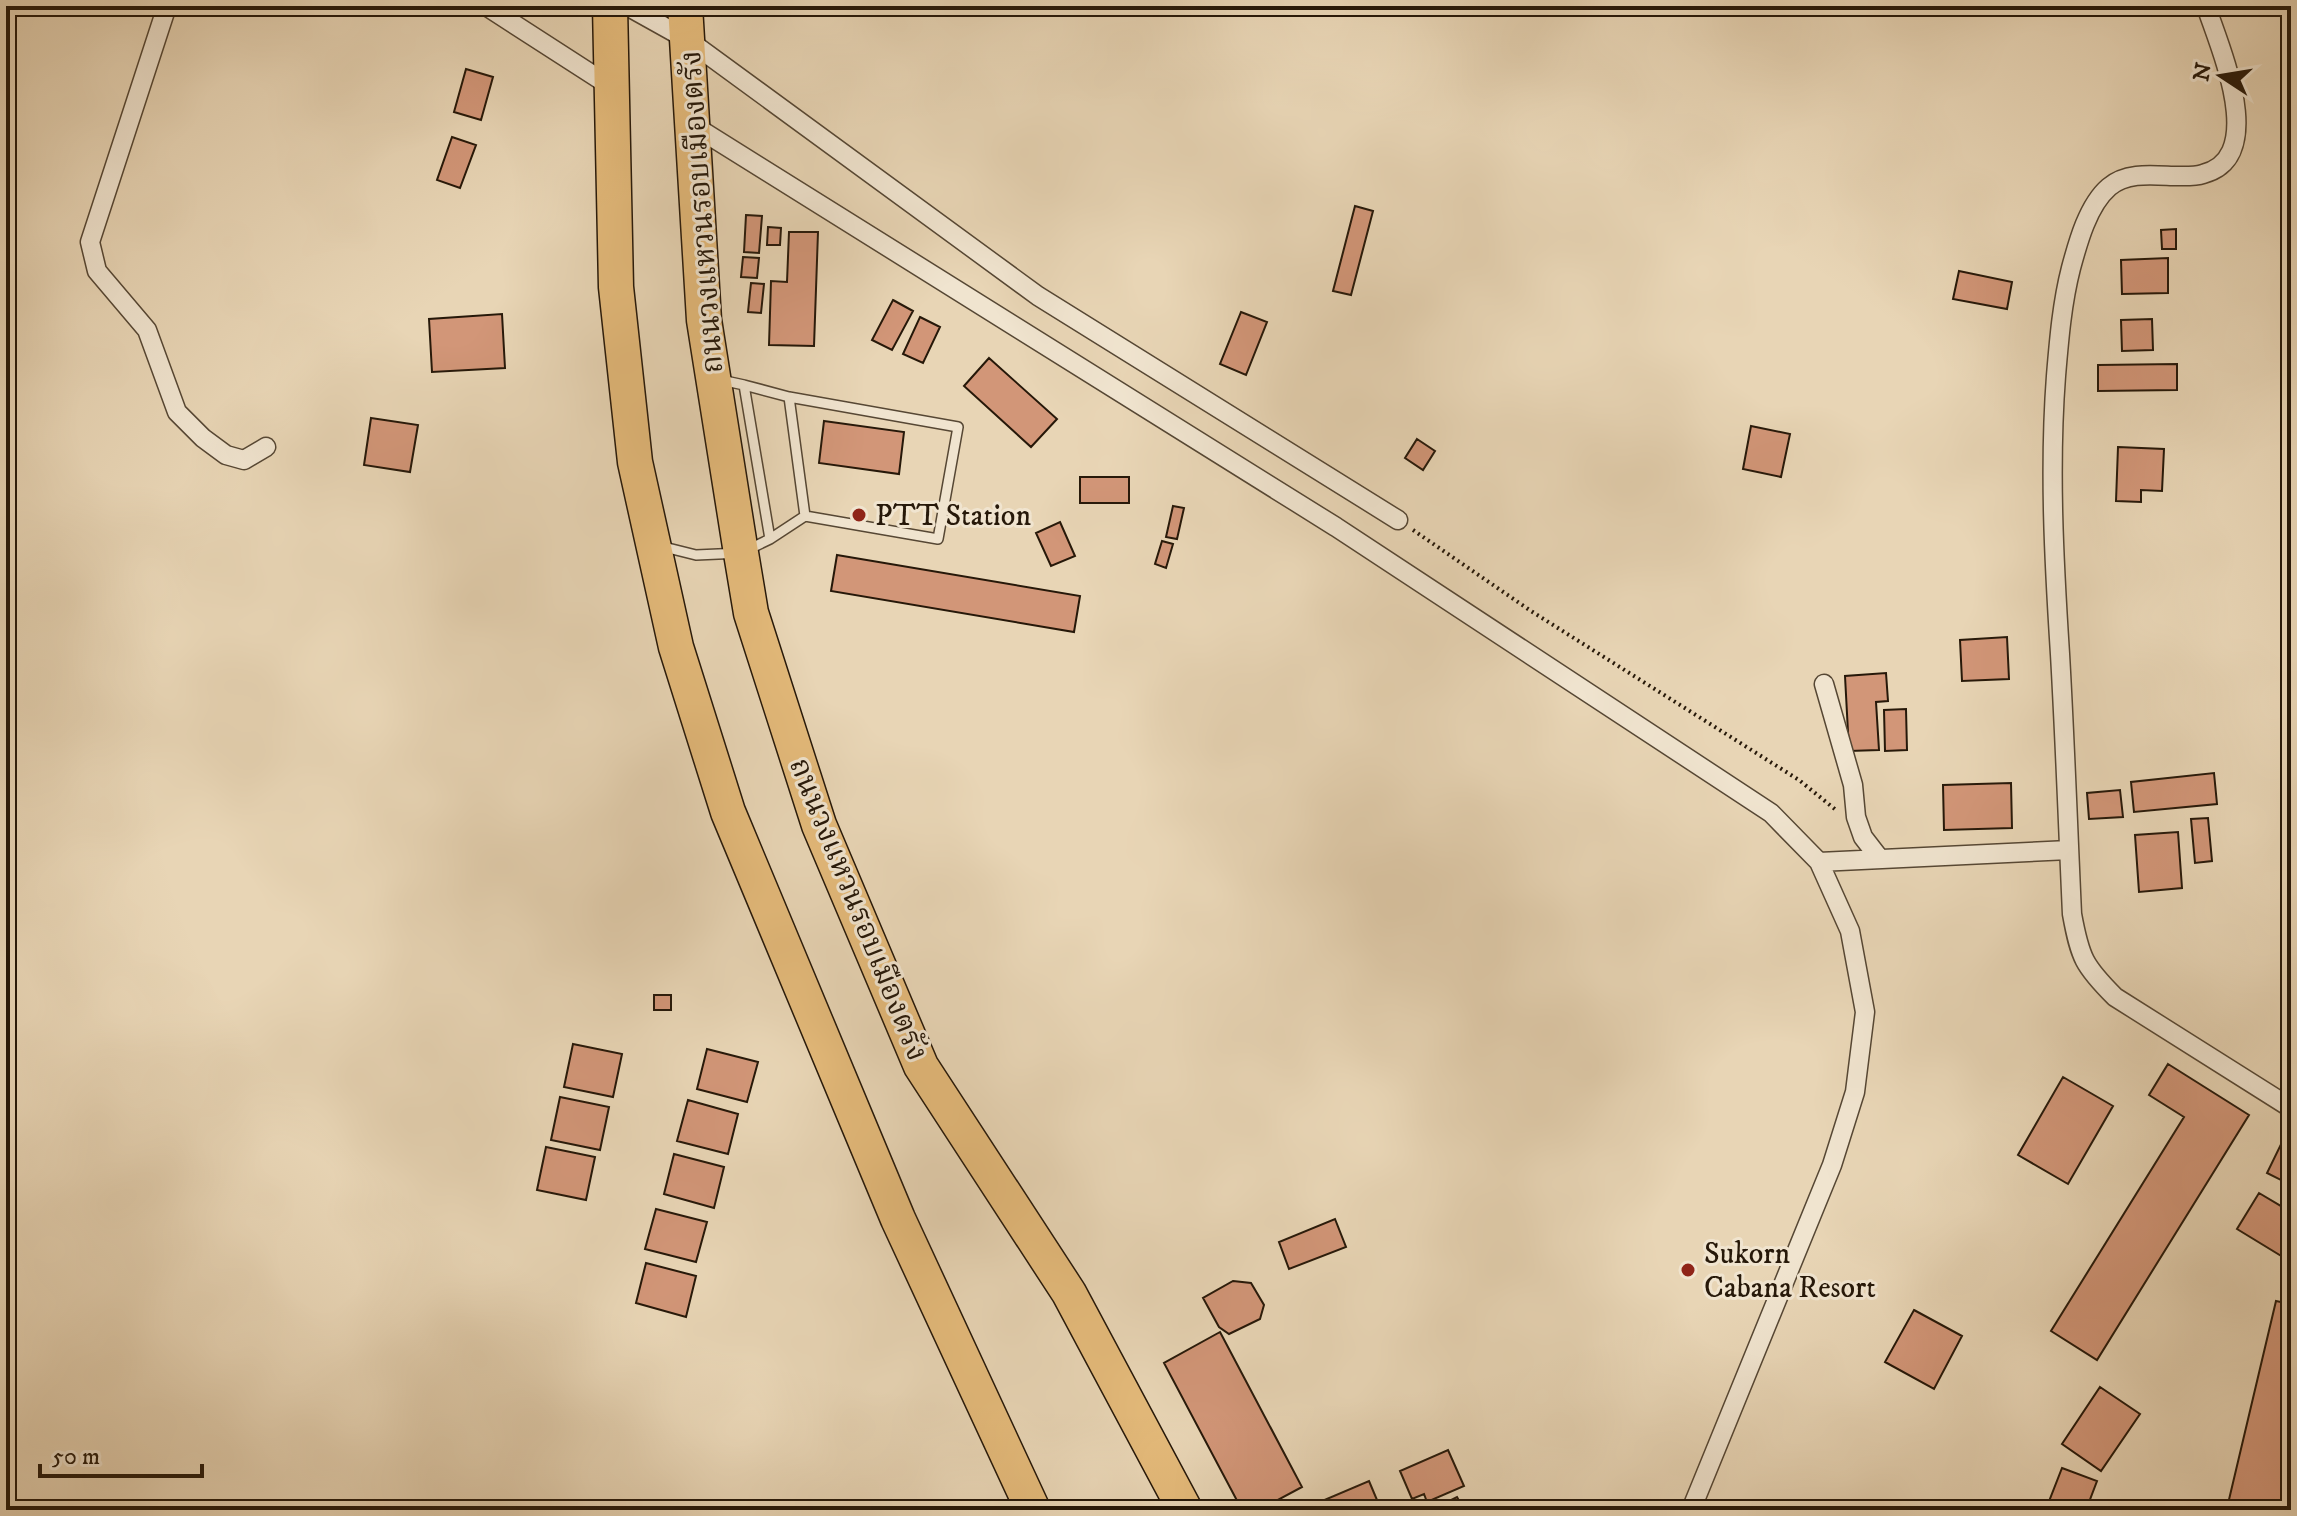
<svg xmlns="http://www.w3.org/2000/svg" width="2297" height="1516" viewBox="0 0 2297 1516" font-family="'IM FELL DW Pica','Noto Serif Thai',serif">
<style>
.building{fill:#d29678;stroke:#261809;stroke-width:2}
.lines{fill:none;stroke-linecap:round;stroke-linejoin:round}
.lane-casing{stroke:#564734;stroke-width:12}
.street-casing{stroke:#564734;stroke-width:21}
.highway-casing{stroke:#261809;stroke-width:37}
.path{stroke:#261809;stroke-width:4;stroke-dasharray:2 4;stroke-linecap:butt}
.lane{stroke:#f0e4cf;stroke-width:9}
.street{stroke:#f0e4cf;stroke-width:18}
.highway{stroke:#e4ba7a;stroke-width:34}
.poi-dot{fill:#8f2418;stroke:#f0e4cf;stroke-width:3}
.labels{text-anchor:middle;stroke-width:6;stroke-linejoin:round;paint-order:stroke}
.street-label{font-size:30px;fill:#261809;stroke:#f0e4cf}
.poi-label{font-size:30px;fill:#261809;stroke:#f0e4cf;text-anchor:start}
</style>
<rect width="100%" height="100%" fill="#e8d5b5"/>
<filter id="stains"><feTurbulence type="fractalNoise" baseFrequency=".0025" numOctaves="4"/><feColorMatrix values="0 0 0 0 .2 0 0 0 0 .09 0 0 0 0 .02 0 0 0 .5 -.17"/></filter>
<radialGradient id="worn" r=".72"><stop offset=".6" stop-color="#630" stop-opacity="0"/><stop offset="1" stop-color="#630" stop-opacity=".3"/></radialGradient>
<!-- building -->
<path class="building" d="M466,69L493,77L481,120L454,112Z
M452,137L476,145L460,188L437,180Z
M1355,206L1373,211L1351,295L1333,291Z
M746,215L762,216L759,253L744,252Z
M768,227L781,228L780,245H767Z
M2176,229V249H2162L2161,230Z
M789,232H818L814,346L769,345L771,281L787,282Z
M743,257L759,258L757,278L741,277Z
M2168,258V293L2122,294L2121,260Z
M1959,271L2012,282L2007,309L1953,299Z
M751,283L764,284L761,313L748,312Z
M893,300L913,311L892,350L872,340Z
M1241,312L1267,322L1246,375L1220,364Z
M502,314L505,368L432,372L429,319Z
M920,317L940,327L923,363L903,354Z
M2152,319L2153,350L2122,351L2121,320Z
M989,358L1057,419L1031,447L964,386Z
M2177,364V390L2098,391V365Z
M371,418L418,425L410,472L364,465Z
M824,421L904,432L899,474L819,463Z
M1751,426L1790,434L1781,477L1743,469Z
M1417,439L1435,451L1423,470L1405,458Z
M2118,447L2164,449L2162,491L2141,490V502L2116,501Z
M1080,477H1129V503H1080Z
M1173,506L1184,508L1177,539L1166,537Z
M1060,522L1075,556L1051,566L1036,533Z
M1162,541L1173,544L1166,568L1155,564Z
M837,555L1080,596L1074,632L831,591Z
M2007,637L2009,679L1962,681L1960,640Z
M1886,673L1888,701L1876,702L1879,750L1849,751L1845,676Z
M1906,709L1907,750L1885,751L1884,710Z
M2214,773L2217,804L2134,812L2131,782Z
M2011,783L2012,828L1944,830L1943,785Z
M2120,790L2123,817L2089,819L2087,793Z
M2208,818L2212,861L2195,863L2191,819Z
M2178,832L2182,888L2139,892L2135,835Z
M654,995H671V1010H654Z
M573,1044L622,1054L613,1097L564,1087Z
M707,1049L758,1062L747,1102L697,1089Z
M2168,1064L2249,1115L2097,1360L2051,1331L2184,1117L2149,1095Z
M2063,1077L2113,1106L2068,1184L2018,1155Z
M560,1097L609,1107L600,1150L551,1140Z
M688,1100L738,1114L728,1154L677,1141Z
M2286,1134L2291,1136V1185L2267,1173Z
M546,1147L595,1157L586,1200L537,1190Z
M674,1154L724,1167L714,1208L664,1194Z
M2259,1193L2291,1212V1262L2237,1229Z
M656,1209L707,1222L696,1262L645,1249Z
M1335,1219L1346,1247L1289,1269L1279,1242Z
M646,1263L696,1276L686,1317L636,1303Z
M1233,1281L1251,1283L1264,1305L1260,1319L1229,1334L1219,1327L1203,1298Z
M2276,1301L2291,1304V1510H2234L2227,1508Z
M1914,1310L1962,1336L1934,1389L1885,1362Z
M1220,1332L1302,1487L1259,1510H1242L1164,1363Z
M2100,1387L2140,1414L2101,1471L2062,1444Z
M1448,1450L1464,1486L1427,1502L1424,1494L1412,1499L1400,1471Z
M2062,1468L2097,1481L2086,1510H2065L2048,1504Z
M1369,1481L1377,1500L1359,1507L1360,1510H1326L1322,1501Z
M1457,1497L1464,1510H1431Z"/>
<g class="lines">
<!-- lane casing -->
<g class="lane-casing">
<path id="lane" d="M744,385L789,397L958,427L938,539L805,516L770,539
M789,397L805,516
M660,546L696,555L741,553L770,539L744,385L721,380"/>
</g>
<!-- street casing -->
<g class="street-casing">
<path id="street" d="M167,6L90,242L97,271L147,330L177,412L203,438L226,455L244,460L266,447
M486,6L610,86
M627,6L688,40L1038,296L1398,520
M2206,6C2219,46 2269,157 2203,174C2194,177 2183,176 2173,176C2152,175 2126,172 2109,187C2088,205 2078,242 2071,268C2062,303 2059,340 2056,376C2049,468 2054,561 2060,654C2065,741 2068,827 2072,914C2080,958 2084,966 2115,997L2291,1108
M691,124L1336,527L1771,813L1819,862L1850,931L1865,1012L1855,1092L1832,1165L1691,1510
M1824,684L1853,785L1856,817L1863,837L1880,859
M1819,862L2069,850"/>
</g>
<!-- highway casing -->
<g class="highway-casing">
<path id="highway" d="M610,6L616,287L635,462L676,647L728,812L898,1219L1033,1510
M685,6L704,320L741,553L751,613L819,825L921,1066L1069,1293L1185,1510"/>
</g>
<!-- path -->
<path class="path" d="M1413,530L1531,611L1799,780L1836,810"/>
<!-- lane -->
<use href="#lane" class="lane"/>
<!-- street -->
<use href="#street" class="street"/>
<!-- highway -->
<use href="#highway" class="highway"/>
</g>
<!-- markers -->
<g class="poi-dot">
<circle cx="859" cy="515" r="8"/>
<circle cx="1688" cy="1270" r="8"/>
</g>
<g class="labels">
<!-- street labels -->
<g class="street-label">
<text transform="translate(701 212) rotate(-94)" y="10">ถนนวงแหวนรอบเมืองตรัง</text>
<text transform="translate(859 909) rotate(68)" y="10">ถนนวงแหวนรอบเมืองตรัง</text>
</g>
<!-- poi labels -->
<g class="poi-label">
<text x="875" y="525">PTT Station</text>
<text x="1704" y="1263">Sukorn<tspan x="1704" dy="34">Cabana Resort</tspan></text>
</g>
</g>
<!-- margin -->
<rect width="2297" height="1516" fill="none" stroke="#e8d5b5" stroke-width="32"/>
<rect x="8" y="8" width="2281" height="1500" fill="none" stroke="#261809" stroke-width="4"/>
<rect x="16" y="16" width="2265" height="1484" fill="none" stroke="#261809" stroke-width="2"/>
<!-- north arrow -->
<g transform="translate(2221 76) rotate(282)" stroke="#f0e4cf" stroke-width="6" paint-order="stroke">
<path d="M0-6L14 30L0 20L-14 30Z" fill="#261809"/>
<text y="-12" font-size="22" font-weight="bold" text-anchor="middle" fill="#261809">N</text>
</g>
<!-- scale -->
<path d="M40 1464v12h162v-12" fill="none" stroke="#261809" stroke-width="4"/>
<text x="52" y="1464" font-size="24" fill="#261809" stroke="#f0e4cf" stroke-width="6" paint-order="stroke">50 m</text>
<rect width="100%" height="100%" filter="url(#stains)"/>
<rect width="100%" height="100%" fill="url(#worn)"/>
</svg>
